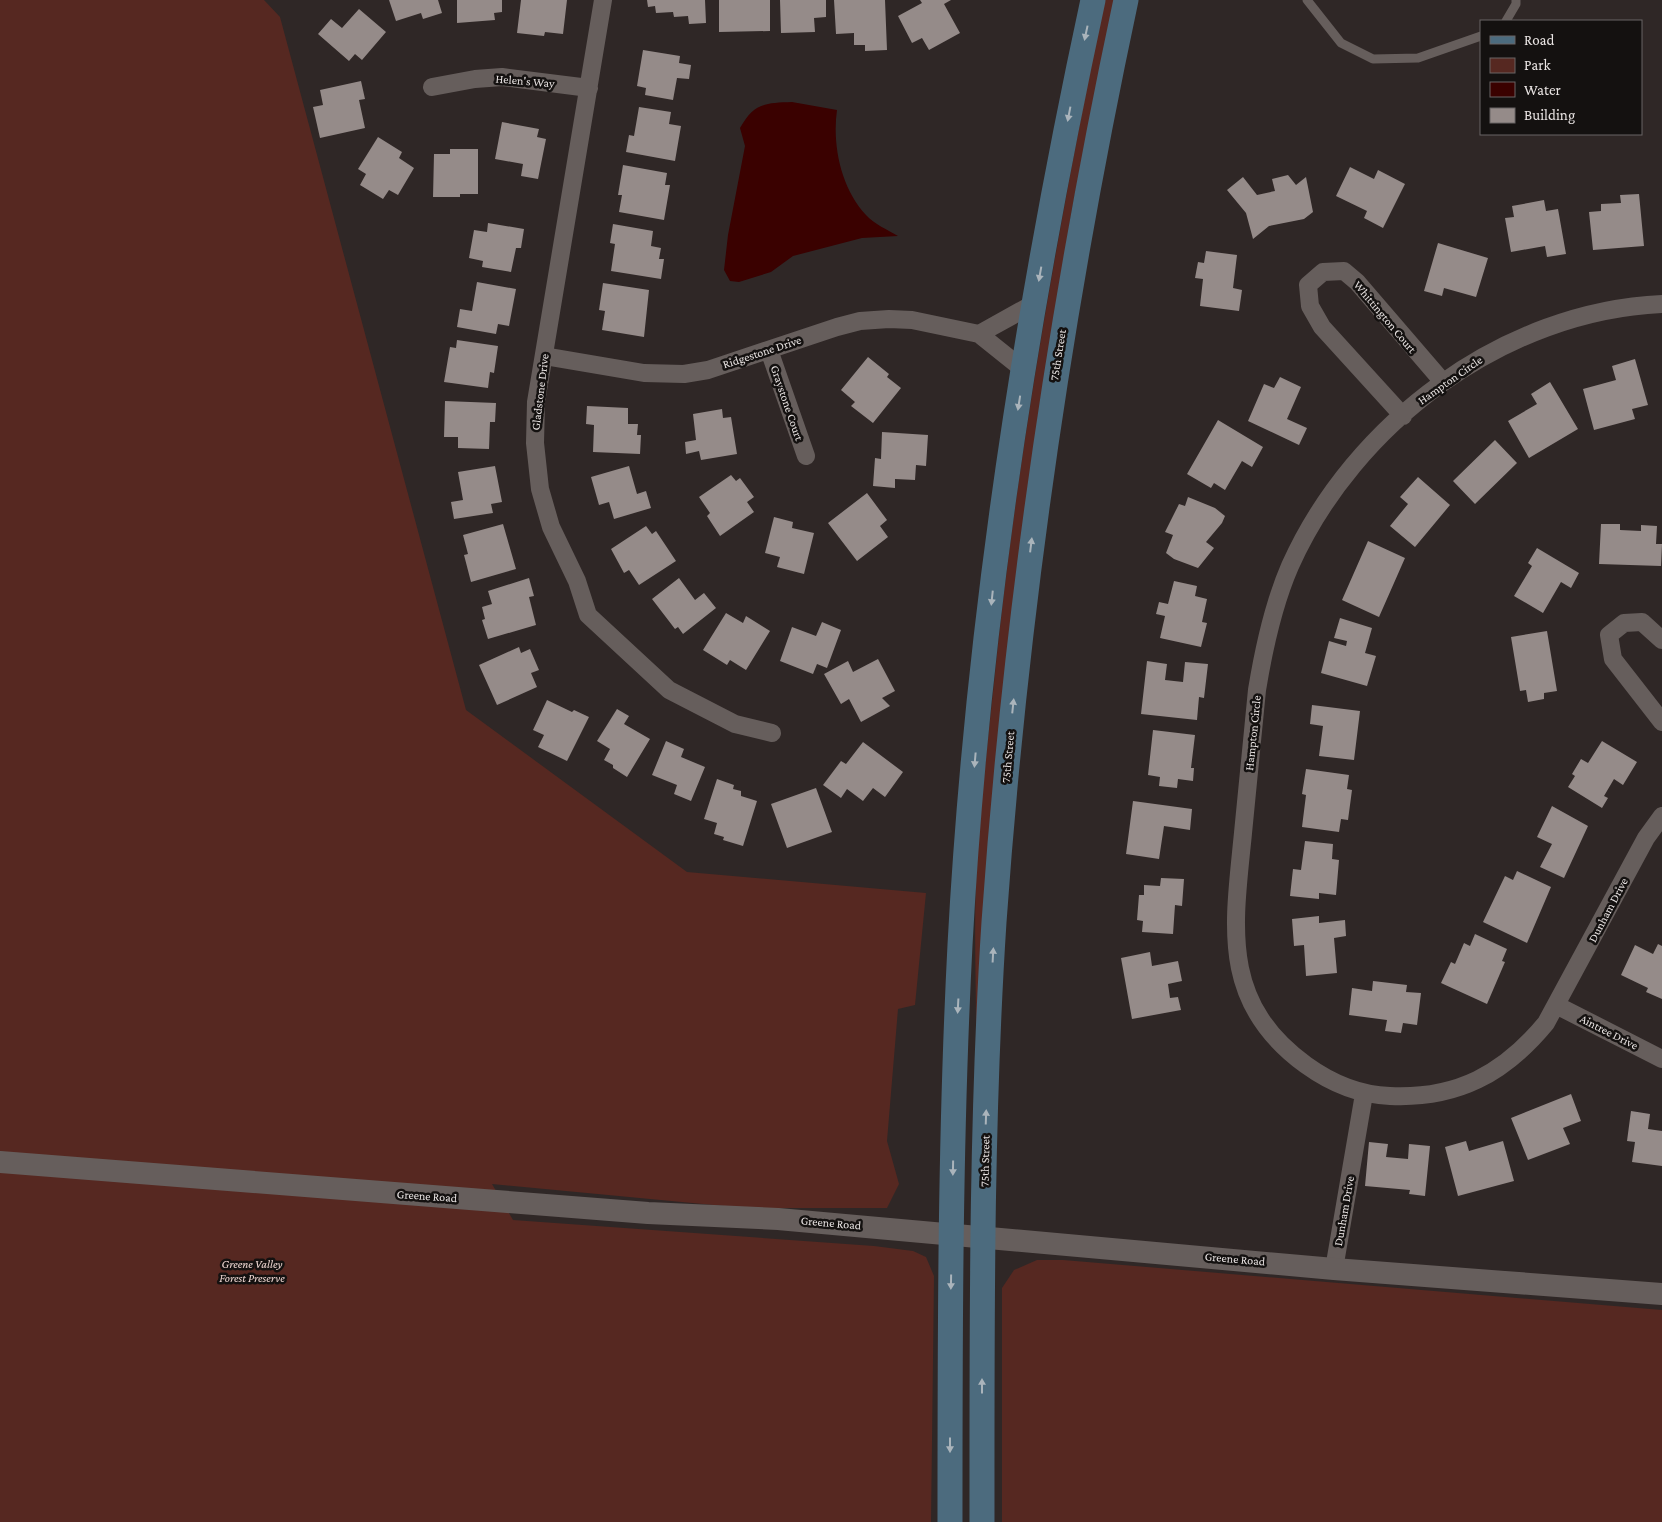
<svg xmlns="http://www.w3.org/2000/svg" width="1662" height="1522" viewBox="0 0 1662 1522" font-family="'Crimson Pro',serif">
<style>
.green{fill:#562821}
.water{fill:#3a0100}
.building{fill:#958b89}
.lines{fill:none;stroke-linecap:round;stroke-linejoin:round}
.service{stroke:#665e5c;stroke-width:9}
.minor{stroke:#665e5c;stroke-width:18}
.tertiary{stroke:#665e5c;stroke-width:22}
.secondary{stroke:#4c6b7e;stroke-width:25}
.oneway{fill:#aab4bb}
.labels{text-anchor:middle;stroke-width:5;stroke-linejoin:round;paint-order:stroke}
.street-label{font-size:12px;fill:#e9e4e3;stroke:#141110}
.park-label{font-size:12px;font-style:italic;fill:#f0d8d3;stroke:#141110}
</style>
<rect width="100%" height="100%" fill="#2f2726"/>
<!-- green -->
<path class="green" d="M0,0H264L280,17L466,710L687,872L926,893L915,1005L898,1009L887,1141L899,1184L887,1208H745L492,1184L513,1220L874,1246L913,1251L926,1257L934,1276L931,1522H0Z
M1104,0H1114L1072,209L1038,415L978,1026H976C976,977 974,928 976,880C979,814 987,748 994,683C1017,453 1059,227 1104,0Z
M1037,1260H1063L1662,1310V1522H1002V1288L1014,1270Z"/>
<!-- water -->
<path class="water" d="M792,102L837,110C832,145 841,188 866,215C874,224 888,230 898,236L862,238L793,256L771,272L739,282L730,281L724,270L728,235L745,146L740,128C754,103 765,103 792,102Z"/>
<!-- building -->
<path class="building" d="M389,0H438L442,13L423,19L421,13L396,21Z
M457,0H502V12L494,13L495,20L457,23Z
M521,0H567L563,34L545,32L544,36L517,33Z
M647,0H705L706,23L689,24L688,16L674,17L673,12L656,13L655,6L648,7Z
M719,0H770V31L719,32Z
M780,0H826V17L814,18L815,32L781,33Z
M834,0H885L887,50L865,51V45H854V33L836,34Z
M920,0H951L944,4L960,33L929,50L922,38L912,43L898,16L922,3Z
M359,9L386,32L362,60L355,54L349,61L318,34L331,19L342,28Z
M643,50L680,56L679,63L691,65L689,79L677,78L673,100L645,95L646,88L637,86Z
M361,81L365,99L359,100L365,128L320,138L313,107L323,105L320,90Z
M639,107L671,112L669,124L681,126L675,161L626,152L629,135L634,136Z
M502,122L539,129L537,137L546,139L538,179L521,176L523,164L495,159Z
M378,137L402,152L399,158L414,168L398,195L389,190L383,199L360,185L366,174L358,169Z
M450,149H478V194H460V197H433L434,154H450Z
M623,165L667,173L665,185H670L664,220L619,212L622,195H618Z
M1350,167L1374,179L1378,170L1405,184L1383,228L1364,218L1367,211L1336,196Z
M1288,175L1296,185L1306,177L1313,212L1304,219L1269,226L1253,239L1246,213L1227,190L1243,177L1257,195L1275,191L1272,179Z
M1639,194L1644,246L1593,250L1589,212L1601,211V204L1621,203L1620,195Z
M1544,200L1546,211L1558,209L1566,254L1547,257L1545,246L1511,252L1505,218L1514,217L1512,206Z
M488,223L524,229L521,248H516L511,272L482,267L483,261L469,258L474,230L487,232Z
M613,224L653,231L651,246L661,248L659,259H664L661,279L611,271L615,244L610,243Z
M1438,243L1488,258L1476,297L1444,288L1442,296L1424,291Z
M1206,251L1237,255L1233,288L1242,290L1239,311L1200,306L1203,279L1195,278L1198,262L1204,263Z
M477,282L516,289L509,326L498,324L496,334L457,327L460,309L472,311Z
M603,283L649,290L644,337L602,330L605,311L599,310Z
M457,340L498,346L494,373L490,372L488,388L444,382L450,347L456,348Z
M868,357L889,374L887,377L901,388L873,423L851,406L855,402L841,390Z
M1635,359L1648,405L1632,409L1635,419L1594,430L1583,389L1616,380L1612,366Z
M1280,377L1301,387L1287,419L1307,428L1299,445L1248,421L1264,384L1274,388Z
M1550,382L1578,429L1529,458L1508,421L1537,404L1531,394Z
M445,401L496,403L495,422H490L489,449L458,448V437H444Z
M587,406L628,408V424H638L637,435H641L640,454L593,452L594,425L586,424Z
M722,409L723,418L731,417L737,454L701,460L699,451L686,454L685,442L696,440L693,414Z
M1218,420L1263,447L1252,467L1242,461L1225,490L1214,483L1211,488L1187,474Z
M882,432L928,435L926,466L916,465L915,480L895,479V488L873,486L875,458L881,459Z
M1495,440L1517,463L1475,504L1453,481Z
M495,466L502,502L491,504L493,513L454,519L451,502L463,500L458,472Z
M629,466L637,494L646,491L651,508L614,519L609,502L599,505L591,477Z
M731,475L736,481L740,478L754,497L747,502L754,512L720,536L707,516L710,513L699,497Z
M1418,477L1450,505L1415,547L1390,526L1408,504L1400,497Z
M867,493L887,520L880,526L888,537L857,561L828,523Z
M1188,497L1215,508L1225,516L1222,523L1206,542L1214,548L1198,568L1174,559L1166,553L1173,535L1165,532L1179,504L1185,506Z
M774,517L793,522L792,528L814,533L804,574L777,567L780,557L765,553Z
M503,524L516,569L471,582L464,555L468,554L463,535Z
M1601,524H1620V530L1641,531V525L1657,526L1656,544H1662L1661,566L1599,564Z
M646,526L652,534L656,531L676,561L639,585L629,570L624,573L611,549Z
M1368,541L1405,558L1379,617L1342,600Z
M1537,548L1579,573L1571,588L1561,582L1543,613L1514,596L1532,566L1528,563Z
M529,578L534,596L529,597L536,625L488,639L482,620L485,619L482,607L492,604L488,591Z
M679,578L695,600L704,593L716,608L683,634L678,627L675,629L652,599Z
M1174,581L1197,586L1195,596L1207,599L1202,622L1207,623L1201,647L1160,638L1165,616L1156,614L1159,602L1168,604Z
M726,613L743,623L746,616L770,631L746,670L730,660L727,665L703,650Z
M1340,618L1372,628L1365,653L1376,656L1367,686L1321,673L1329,641L1346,646L1347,641L1334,638Z
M822,622L841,630L827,668L817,664L813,674L780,661L792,627L816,636Z
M1547,631L1557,691L1544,693V699L1528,702L1526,690L1520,691L1511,637Z
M519,647L521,653L530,649L539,670L531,673L537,687L497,705L479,665Z
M878,659L895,691L882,698L890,706L861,722L849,699L841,704L824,674L848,661L853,672Z
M1147,661L1167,664L1165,680L1183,682L1185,662L1208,664L1204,698L1199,697L1197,720L1141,714Z
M547,700L572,712L574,710L589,717L567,761L538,747L544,735L533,730Z
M1312,705L1360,711L1354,760L1319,756L1323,726L1310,724Z
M617,709L629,716L624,724L650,739L627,777L613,768V765L604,760L610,749L597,741Z
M1153,730L1195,735L1191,768H1194L1193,781L1178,779L1177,788L1159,786L1160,777L1148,775Z
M666,741L684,749L681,757L705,767L691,801L674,794L677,785L652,775Z
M1602,741L1637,762L1623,785L1614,779L1604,796L1608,798L1602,808L1568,787L1575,776L1572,774L1581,759L1588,763Z
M863,742L903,772L885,797L873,788L863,801L847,789L841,798L823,785L841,761L846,764Z
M1306,769L1349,775L1347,789L1352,790L1348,820L1341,819L1339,832L1302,827L1306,795L1302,794Z
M717,779L734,785L733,789L741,791V796L757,801L743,846L723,840L724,837L714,834L717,823L704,819Z
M816,788L832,832L787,848L771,804Z
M1133,801L1192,809L1190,830L1164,826L1159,859L1126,854Z
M1552,806L1588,826L1564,878L1540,867L1552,844L1537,837Z
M1305,841L1333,844L1332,859L1339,860L1336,895L1319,893V899L1290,896L1293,869L1301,870Z
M1517,871L1551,887L1527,943L1483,922L1505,876L1513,880Z
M1161,878L1184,879L1182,906L1175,905L1173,934L1142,932L1143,921L1137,920L1139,895H1144V885L1160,886Z
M1319,916V923L1345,920L1346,936L1334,938L1337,973L1306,976L1304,945L1294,946L1292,919Z
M1475,934L1507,949L1502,961L1505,962L1487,1004L1441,983L1451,962L1455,964L1464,943L1470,946Z
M1658,944L1662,946V999L1646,992L1648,988L1621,975L1635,945L1653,954Z
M1150,952L1152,966L1178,961L1182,981L1168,984L1170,998L1178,997L1181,1010L1132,1019L1121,958Z
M1373,981L1407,985L1406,992L1421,993L1417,1025L1403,1023L1401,1033L1385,1031L1387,1020L1349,1015L1352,988L1372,991Z
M1571,1094L1581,1121L1563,1128L1570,1144L1528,1160L1511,1118Z
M1631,1111L1650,1114L1648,1129L1662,1131V1166L1632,1162L1635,1142L1627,1141Z
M1466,1141L1469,1151L1503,1141L1514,1181L1458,1196L1445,1147Z
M1369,1142L1388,1144L1386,1157L1408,1159L1409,1144L1430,1146L1425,1196L1409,1194L1410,1190L1365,1186Z"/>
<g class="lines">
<!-- service -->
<path class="service" d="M1307,0L1341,43L1373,59L1418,58L1481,36
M1506,21L1516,4V0"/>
<!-- minor -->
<path class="minor" d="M603,0L536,402L535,443L540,489L551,527L577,581L588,615L669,690L735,724L772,733
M432,87L475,79L502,77L589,88
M1662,304C1504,311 1354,423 1290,566C1273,605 1264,647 1257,690C1252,737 1248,785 1243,833C1234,925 1219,1002 1306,1065C1331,1083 1359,1095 1390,1096C1457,1099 1504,1074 1546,1023L1646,838L1662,816
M979,334L1035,303
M769,350L806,456
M544,356L644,373L684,374L708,370L837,327L860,321L889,319L912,320L979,334L1024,370
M1403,416L1322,327L1310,306L1308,285L1323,272L1344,271L1357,282L1443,382
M1662,640L1642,622L1624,623L1609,635L1613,659L1662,722
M1556,1005L1662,1059
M1334,1269L1364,1094"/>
<!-- tertiary -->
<path class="tertiary" d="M0,1162L648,1213L778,1219L1334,1269L1662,1294"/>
<!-- secondary -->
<path class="secondary" d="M950,1522C950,1330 950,1137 960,945C977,627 1026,310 1093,0
M982,1522C982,1322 981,1121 994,922C1016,611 1061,304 1126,0"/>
</g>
<!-- one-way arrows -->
<defs><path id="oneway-solid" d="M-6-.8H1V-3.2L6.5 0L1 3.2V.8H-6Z" transform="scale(1.25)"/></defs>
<g class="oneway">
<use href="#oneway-solid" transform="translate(1086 33) rotate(102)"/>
<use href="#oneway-solid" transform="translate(1069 114) rotate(101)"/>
<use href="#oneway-solid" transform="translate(1040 274) rotate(100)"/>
<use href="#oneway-solid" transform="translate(1019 403) rotate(99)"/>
<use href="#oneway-solid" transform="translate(1031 545) rotate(-83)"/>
<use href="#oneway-solid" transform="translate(992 598) rotate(96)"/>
<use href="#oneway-solid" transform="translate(1013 706) rotate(-84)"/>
<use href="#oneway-solid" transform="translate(975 760) rotate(95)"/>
<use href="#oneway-solid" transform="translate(993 955) rotate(-87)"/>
<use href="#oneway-solid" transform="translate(958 1006) rotate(93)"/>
<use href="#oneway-solid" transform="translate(986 1117) rotate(-88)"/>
<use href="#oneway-solid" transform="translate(953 1168) rotate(91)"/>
<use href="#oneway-solid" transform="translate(951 1282) rotate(91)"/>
<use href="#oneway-solid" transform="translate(982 1386) rotate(-90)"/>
<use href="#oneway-solid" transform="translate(950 1445) rotate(90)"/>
</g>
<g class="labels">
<!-- street labels -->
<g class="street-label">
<text transform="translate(525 81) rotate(5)" y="4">Helen's Way</text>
<text transform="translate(1385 317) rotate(50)" y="4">Whittington Court</text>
<text transform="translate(762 352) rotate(-18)" y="4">Ridgestone Drive</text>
<text transform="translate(1058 355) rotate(-81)" y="4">75th Street</text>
<text transform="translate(1450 380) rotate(-35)" y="4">Hampton Circle</text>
<text transform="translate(540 392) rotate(-83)" y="4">Gladstone Drive</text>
<text transform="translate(787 403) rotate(71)" y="4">Graystone Court</text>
<text transform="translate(1253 733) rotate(-84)" y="4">Hampton Circle</text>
<text transform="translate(1008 757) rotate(-85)" y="4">75th Street</text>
<text transform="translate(1608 910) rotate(-62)" y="4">Dunham Drive</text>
<text transform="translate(1609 1032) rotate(27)" y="4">Aintree Drive</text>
<text transform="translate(985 1161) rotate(-89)" y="4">75th Street</text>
<text transform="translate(427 1196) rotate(4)" y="4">Greene Road</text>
<text transform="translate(1344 1211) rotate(-80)" y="4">Dunham Drive</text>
<text transform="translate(831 1223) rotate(5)" y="4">Greene Road</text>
<text transform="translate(1235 1259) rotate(5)" y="4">Greene Road</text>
</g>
<!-- park labels -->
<g class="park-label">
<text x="252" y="1268">Greene Valley<tspan x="252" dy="14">Forest Preserve</tspan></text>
</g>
</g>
<!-- legend -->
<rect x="1480" y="20" width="162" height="115" fill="#141110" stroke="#696564"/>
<rect x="1490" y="36" width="25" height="8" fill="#4c6b7e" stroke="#696564"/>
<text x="1524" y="45" font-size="15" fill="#e9e4e3">Road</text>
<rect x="1490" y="58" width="25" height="15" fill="#562821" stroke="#696564"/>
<text x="1524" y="70" font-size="15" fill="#e9e4e3">Park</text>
<rect x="1490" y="82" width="25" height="15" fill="#3a0100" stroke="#696564"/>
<text x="1524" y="95" font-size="15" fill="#e9e4e3">Water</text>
<rect x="1490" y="108" width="25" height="15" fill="#958b89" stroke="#696564"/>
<text x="1524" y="120" font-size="15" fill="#e9e4e3">Building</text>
</svg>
